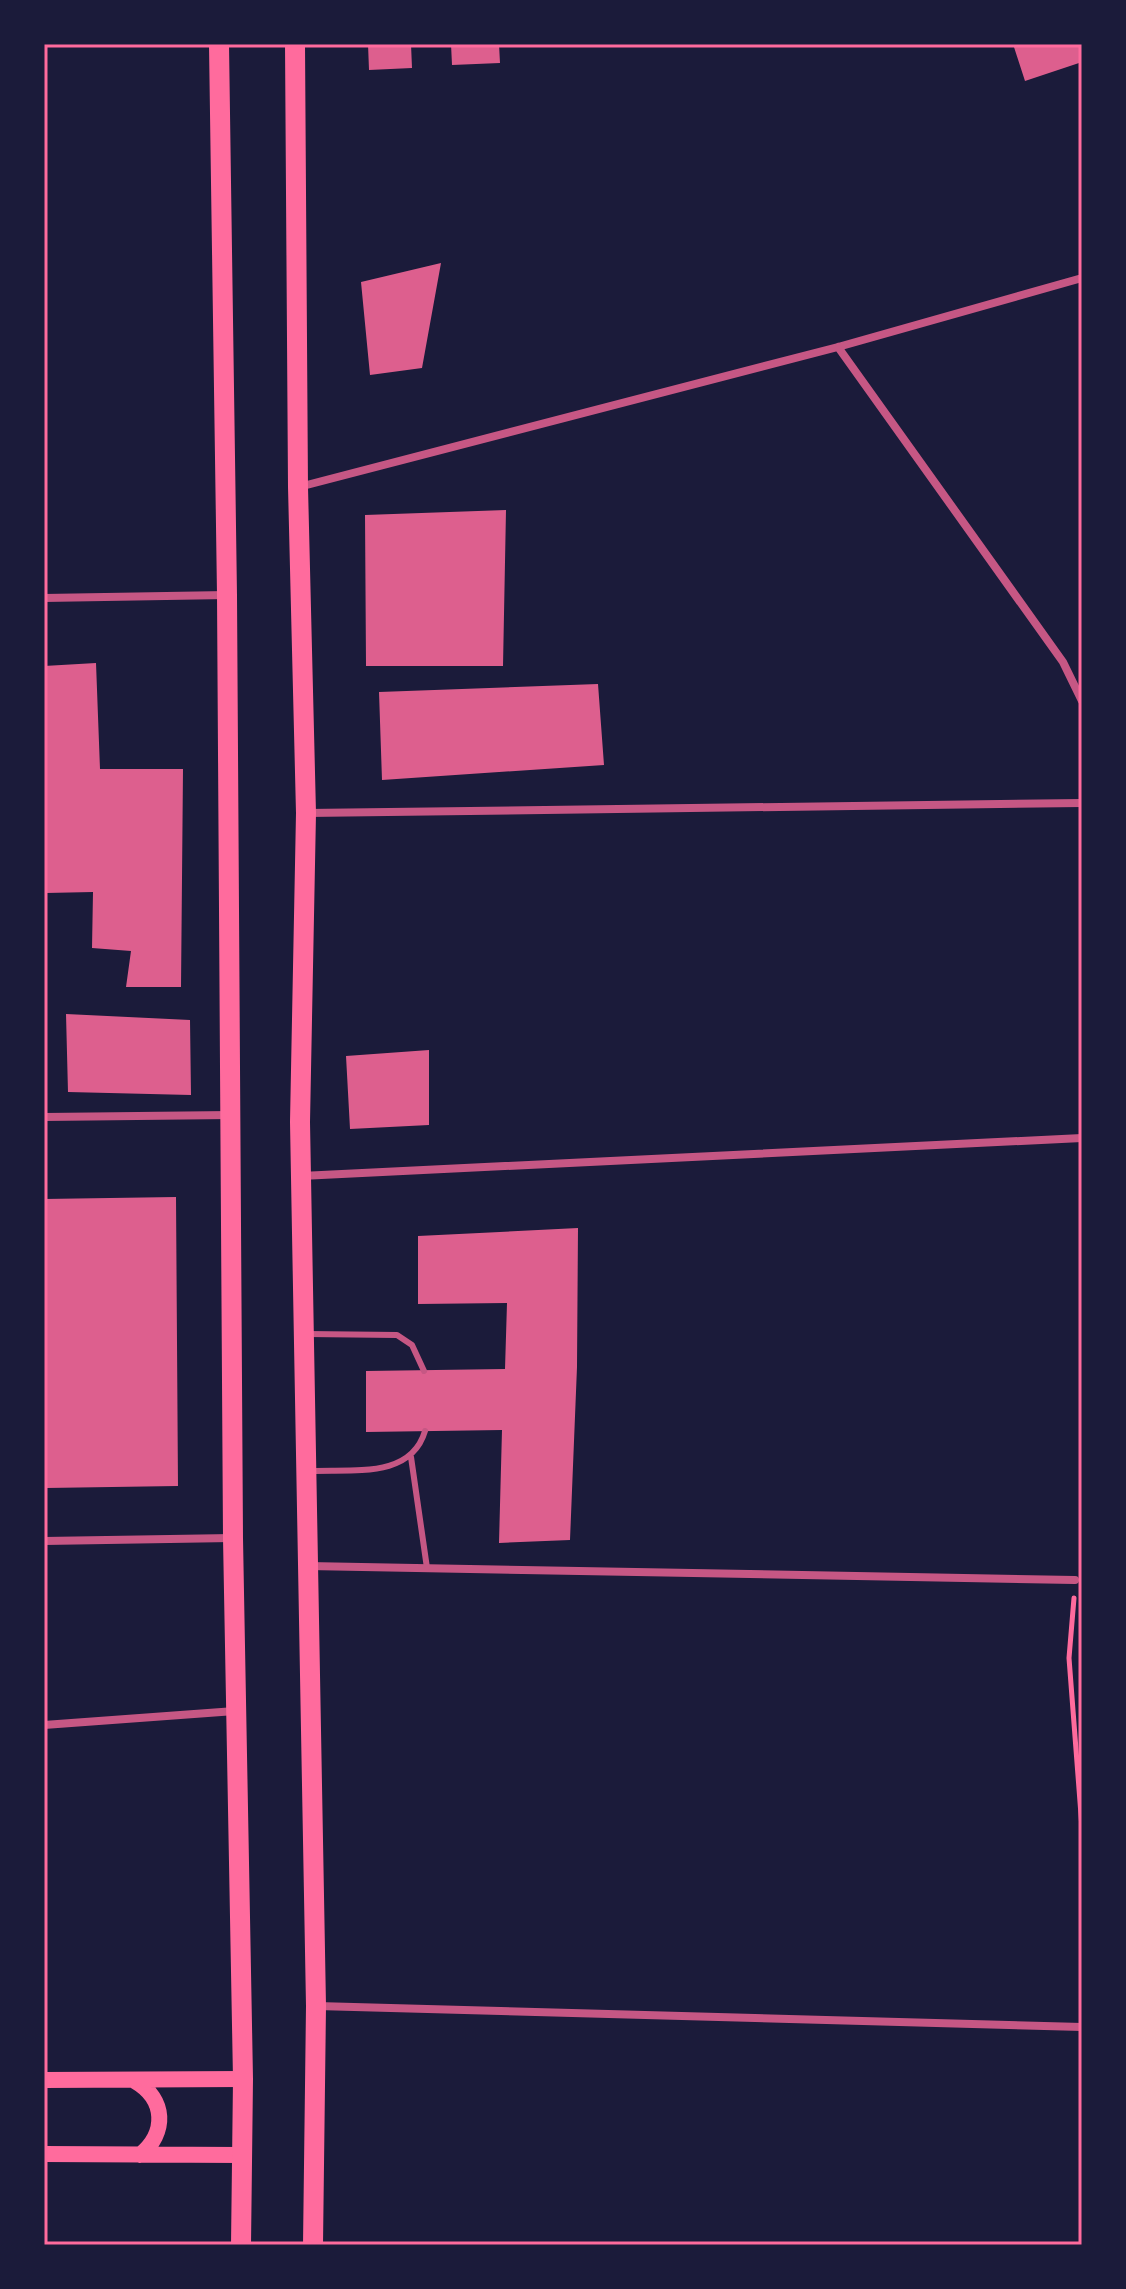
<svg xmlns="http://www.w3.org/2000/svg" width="1126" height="2289" viewBox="0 0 1126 2289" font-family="'IBM Plex Serif',serif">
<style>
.building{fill:#dd5f8e}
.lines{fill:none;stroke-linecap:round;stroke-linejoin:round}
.path{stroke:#ff6b9d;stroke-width:5}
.service{stroke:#c65784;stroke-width:6}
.minor{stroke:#c65784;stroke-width:8}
.secondary{stroke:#ff6b9d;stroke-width:16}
.primary{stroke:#ff6b9d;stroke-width:20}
.neatline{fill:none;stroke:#ff6b9d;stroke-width:3}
</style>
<rect width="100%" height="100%" fill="#1b1b3a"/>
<!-- building -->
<path class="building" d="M368,44H411L412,68L369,70Z
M451,44H499L500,63L452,65Z
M1013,44H1082V62L1025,81Z
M441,263L422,368L370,375L361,282Z
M506,510L503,666H366L365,515Z
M96,663L100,769H183L181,987H126L131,951L92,948L93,892L46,893L44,666Z
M598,684L604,765L382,780L379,692Z
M66,1014L190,1020L191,1095L68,1092Z
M429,1050V1125L350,1129L346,1056Z
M176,1197L178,1486L46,1488L44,1199Z
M578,1228L577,1367L570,1540L499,1543L502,1430L366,1432V1371L505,1369L507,1303L418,1304V1236Z"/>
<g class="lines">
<!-- path -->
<path class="path" d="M1074,1598L1069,1658L1082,1828"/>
<!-- service -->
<path class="service" d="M307,1334L397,1335L412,1345L424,1371
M411,1457L427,1568
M311,1471C352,1469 411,1479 425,1431"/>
<!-- minor -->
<path class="minor" d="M838,347L1063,662L1082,701
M299,487L838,347L1082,278
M44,598L227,595
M307,813L1082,803
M44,1117L231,1115
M301,1176L1082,1138
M44,1541L232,1538
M308,1566L1075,1580
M44,1725L235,1711
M317,2006L1082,2027"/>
<!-- secondary -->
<path class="secondary" d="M44,2080L243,2079
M135,2081C166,2099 167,2133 140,2155
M44,2154L241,2155"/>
<!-- primary -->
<path class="primary" d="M219,44L227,595L233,1538L243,2079L241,2245
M295,44L298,487L306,813L300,1122L316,2006L313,2245"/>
</g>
<!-- border -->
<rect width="1126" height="2289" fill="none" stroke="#1b1b3a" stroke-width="92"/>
<rect x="46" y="46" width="1034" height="2197" class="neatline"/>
</svg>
